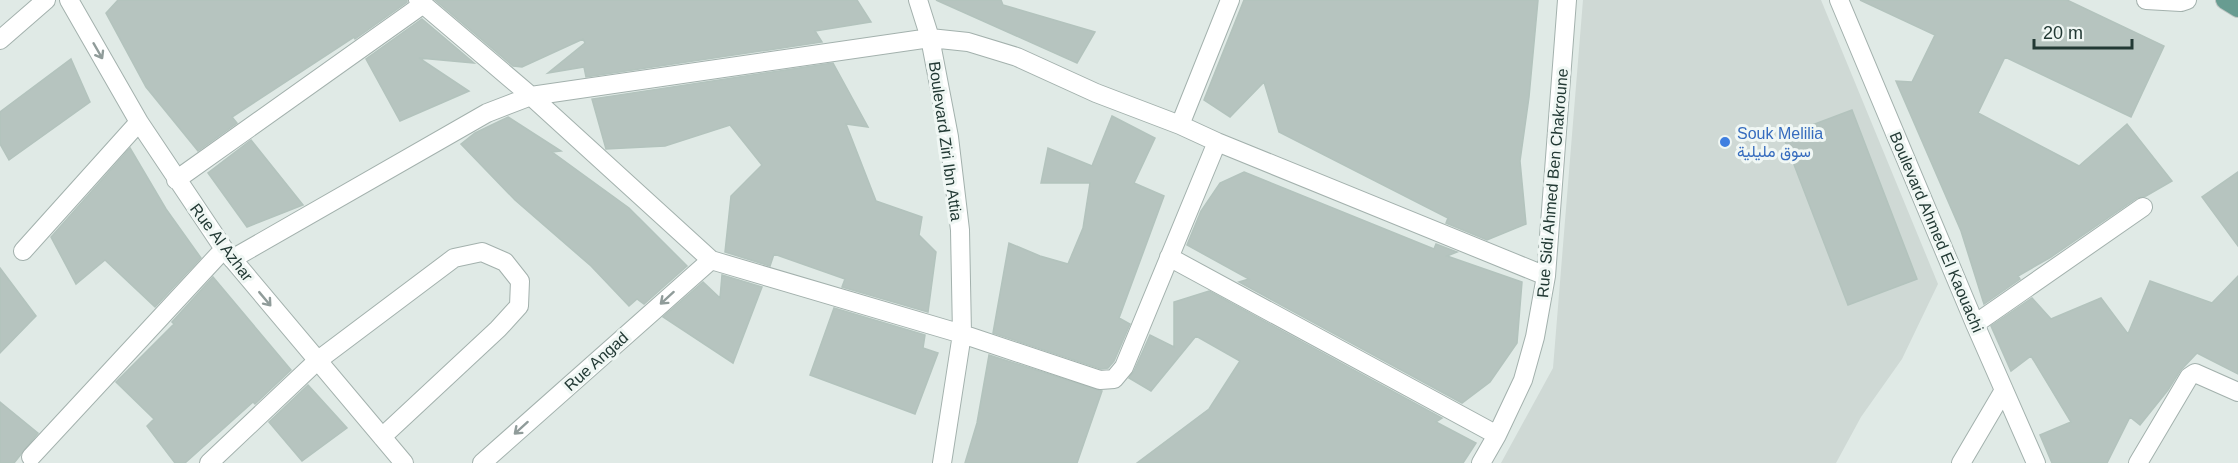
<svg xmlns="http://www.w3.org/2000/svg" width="2238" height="463" viewBox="0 0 2238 463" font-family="Helvetica,Vazirmatn,sans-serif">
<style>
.built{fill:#cfd9d5}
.building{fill:#b6c4bf;stroke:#b3c3bd;stroke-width:1.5}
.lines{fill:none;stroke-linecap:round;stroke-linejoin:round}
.minor-casing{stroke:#a3b1ad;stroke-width:20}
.major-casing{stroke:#bdc4c2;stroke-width:20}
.minor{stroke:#fff;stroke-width:18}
.major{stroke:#689c91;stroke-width:18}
.oneway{stroke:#909c9a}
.shop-dot{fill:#3f7fe0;stroke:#f0f7f4;stroke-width:2}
.labels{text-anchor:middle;stroke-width:6;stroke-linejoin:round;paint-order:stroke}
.shop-label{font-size:16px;fill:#366cbe;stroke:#f0f7f4;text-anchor:start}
.street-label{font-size:16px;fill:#223934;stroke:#f0f7f4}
</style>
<rect width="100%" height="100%" fill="#e0eae6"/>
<!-- built -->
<path class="built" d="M1583,0H1821L1938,284L1902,359L1861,417L1836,463H1501L1553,368Z"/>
<!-- building -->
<path class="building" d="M118,0H407V2L355,39L354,37L232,117L237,123L198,151L146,87L106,13Z
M435,0H857L871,22L815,31L822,42L586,77L584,67L548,73L585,43L583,39L522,67L513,66Z
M936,0H1001L1003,5L1095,32L1077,63Z
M1244,0H1538L1529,97L1520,161L1526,224L1487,240L1446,223L1448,218L1279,132L1264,82L1230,117L1204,100Z
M1860,0H2067L2164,46L2131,117L2005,57L1978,113L2079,166L2127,124L2172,181L2146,196L2137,198L2051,257L2018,276L2020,279L1984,304L1961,231L1896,81L1912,82L1935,35Z
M422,19L474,63L419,58L469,91L400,121L366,59Z
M71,59L90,102L9,160L0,144V112Z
M833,63L868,127L846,124L876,201L922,217L919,235L936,252L928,312L842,287L845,279L774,254L770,266L725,252L731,196L762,165L730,125L665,146L606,149L592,99Z
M1852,110L1917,279L1848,305L1783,136Z
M1112,116L1155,138L1134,183L1164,196L1119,318L1130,324L1114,361L1108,368L1101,369L993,333L1009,243L1040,256L1068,264L1083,228L1090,183H1041L1048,148L1092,166Z
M508,117L561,151L552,152L629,208L687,266L644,304L637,299L629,306L591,266L515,200L461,144L475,133Z
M251,140L303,205L247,227L208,173Z
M130,148L166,209L201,258L155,307L105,260L76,284L51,237Z
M1244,172L1434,249L1436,244L1457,252L1447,256L1522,282L1517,343L1490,382L1462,403L1239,282L1249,279L1187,245L1201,211L1220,183Z
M2238,172V246L2202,197Z
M0,268L36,316L0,353Z
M722,275L762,287L733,363L663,317L703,282L720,298Z
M2238,276V374L2197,353L2180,371L2168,390L2140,425L2130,417L2107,463H2052L2040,435L2071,422L2031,356L2011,371L1991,326L2032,298L2051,319L2101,298L2128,334L2150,281L2212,303Z
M213,277L291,370L255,404L253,402L185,463H175L147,426L154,419L116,382L174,324L172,322Z
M1209,291L1442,418L1436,422L1476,443L1463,463H1137L1209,409L1240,361L1196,336L1151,391L1129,378L1134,371L1150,335L1174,347V302Z
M834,308L925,335L923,348L938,353L915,414L810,375Z
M989,355L1102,391L1077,463H965L977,423Z
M308,385L347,428L302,461L269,422Z
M0,402L38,433L14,463H0Z"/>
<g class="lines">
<!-- minor casing -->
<g class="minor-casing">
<path id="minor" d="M69,0L139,122L224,249L404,463
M418,0L531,96L711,260L962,334L1100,380L1114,379L1124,367L1217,142
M918,0L930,38L949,137L960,230L962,334L942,463
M1839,0L1975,324L2036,463
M2146,0L2181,2L2187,0
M0,40L46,0
M1180,125L1230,0
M176,180L422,5
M23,251L139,122
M1169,257L1497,435
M232,259L487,113L531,96L930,38L968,42L1017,57L1096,93L1180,125L1217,142L1546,276
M1975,324L2143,207
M31,457L224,249
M209,463L317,361L454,258L482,252L505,262L520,281L519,306L498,329L382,437
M482,463L711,260
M1481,463L1497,435L1523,380L1535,337L1546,276L1567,0
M1961,463L2004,390
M2138,463L2189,377L2195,373L2238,392"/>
</g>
<!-- major casing -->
<g class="major-casing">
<path id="major" d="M2225,0L2238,8"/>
</g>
<!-- minor -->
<use href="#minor" class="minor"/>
<!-- major -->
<use href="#major" class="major"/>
</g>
<!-- one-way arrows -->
<defs><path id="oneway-shaft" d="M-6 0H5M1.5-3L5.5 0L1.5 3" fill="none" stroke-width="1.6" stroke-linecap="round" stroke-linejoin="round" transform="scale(1.5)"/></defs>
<g class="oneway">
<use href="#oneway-shaft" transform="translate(98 51) rotate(60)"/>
<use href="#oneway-shaft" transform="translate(667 298) rotate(138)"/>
<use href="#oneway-shaft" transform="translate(265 299) rotate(50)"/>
<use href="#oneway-shaft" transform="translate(521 428) rotate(138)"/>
</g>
<!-- markers -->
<circle class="shop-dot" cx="1725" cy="142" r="6"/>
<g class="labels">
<!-- shop labels -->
<g class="shop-label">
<text x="1737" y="139">Souk Melilia<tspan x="1737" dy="18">سوق مليلية</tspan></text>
</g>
<!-- street labels -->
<g class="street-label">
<text transform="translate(946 141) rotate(82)" y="6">Boulevard Ziri Ibn Attia</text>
<text transform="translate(1552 183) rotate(-85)" y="6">Rue Sidi Ahmed Ben Chakroune</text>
<text transform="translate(1937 232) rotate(67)" y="6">Boulevard Ahmed El Kaouachi</text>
<text transform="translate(222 242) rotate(53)" y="6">Rue Al Azhar</text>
<text transform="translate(596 361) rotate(-42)" y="6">Rue Angad</text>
</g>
</g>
<!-- scale -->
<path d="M2034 39v9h98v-9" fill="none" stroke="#223934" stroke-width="3"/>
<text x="2043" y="39" font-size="18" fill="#223934" stroke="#f0f7f4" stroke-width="4.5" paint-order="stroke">20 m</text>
</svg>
